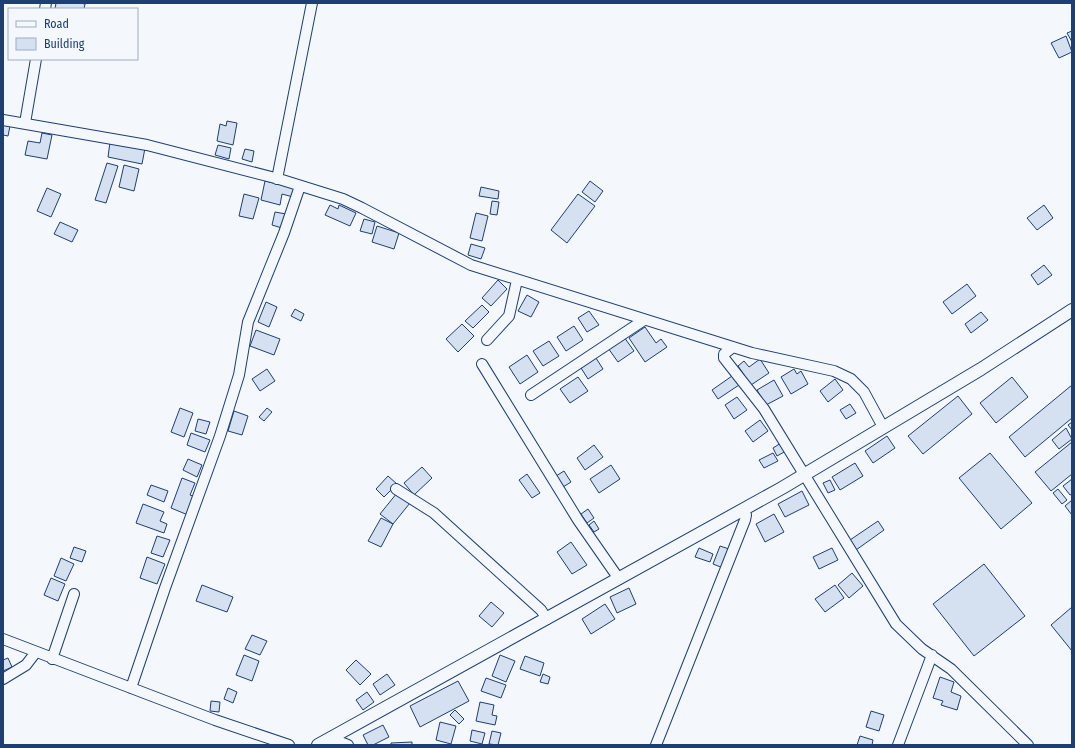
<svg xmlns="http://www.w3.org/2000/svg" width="1075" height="748" viewBox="0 0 1075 748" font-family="'Fira Sans Condensed',sans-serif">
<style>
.building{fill:#d5e0f0;stroke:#1d3f73}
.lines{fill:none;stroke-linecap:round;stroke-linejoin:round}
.minor-casing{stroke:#1d3f73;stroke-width:12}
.tertiary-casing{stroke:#1d3f73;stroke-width:14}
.minor{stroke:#f4f7fb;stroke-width:10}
.tertiary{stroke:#f4f7fb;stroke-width:12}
</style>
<rect width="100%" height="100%" fill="#f4f7fb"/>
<!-- building -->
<path class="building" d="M56,3H80L85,4L84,9H55Z
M1072,31V42L1067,33Z
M1066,36L1072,52L1059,58L1051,43Z
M227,121L237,123L233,145L217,141L220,124L226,126Z
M3,124L10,126L8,136L3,135Z
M42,133L52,135L47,159L25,155L28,141L40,143Z
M110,142L145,148L142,164L108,157Z
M218,145L231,148L229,159L215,155Z
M245,149L254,151L252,162L242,159Z
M107,163L118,166L106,203L95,200Z
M124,165L139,169L134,191L119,187Z
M265,181L295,188L293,197L282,194L280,205L261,200Z
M590,181L603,191L595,202L582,192Z
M481,187L499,191L498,199L479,196Z
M47,188L61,194L51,217L37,211Z
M244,194L259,198L253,219L239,216Z
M578,194L595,206L567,243L551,230Z
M492,201L499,202L497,215L490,214Z
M330,205L338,209L339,205L356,213L350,226L325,215Z
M1044,205L1053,218L1037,230L1027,218Z
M275,212L286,214L282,228L272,225Z
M476,213L488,216L482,241L470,238Z
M364,219L375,222L372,234L360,231Z
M60,222L78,230L72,242L54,234Z
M377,226L399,233L394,249L372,242Z
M471,244L485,248L481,259L468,255Z
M1044,265L1052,275L1038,285L1031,275Z
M498,280L507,289L491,306L482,298Z
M967,284L976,296L952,314L943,302Z
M527,295L539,302L531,317L518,311Z
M266,302L277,307L269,327L258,322Z
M482,305L489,312L473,328L465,321Z
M295,309L304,314L301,321L291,316Z
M589,311L599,325L587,332L578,318Z
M981,312L988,320L971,333L965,324Z
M462,324L474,336L458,352L446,339Z
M574,326L583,340L566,351L557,337Z
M645,327L656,343L661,339L667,347L645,362L629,338Z
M256,330L280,339L274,355L250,346Z
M624,337L634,351L618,362L608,348Z
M549,341L559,356L543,366L533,351Z
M527,355L538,372L520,384L509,367Z
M596,358L603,369L588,379L581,368Z
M760,359L769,373L751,385L738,366L744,361L749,367Z
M267,369L275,381L260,391L252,379Z
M794,369L797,374L801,371L808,384L791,394L781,377Z
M732,376L739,385L718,399L712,390Z
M578,377L588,391L570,403L560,389Z
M1012,377L1028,397L996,423L980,403Z
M835,379L843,390L828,402L820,391Z
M774,380L783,396L766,405L757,390Z
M1072,385V418L1025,457L1009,437Z
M958,396L972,414L923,454L908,436Z
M737,397L747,410L734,419L725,405Z
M850,404L856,413L846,419L840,410Z
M180,408L193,413L184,437L171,432Z
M267,408L272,412L264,421L259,417Z
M234,411L248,416L242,435L228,431Z
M198,419L210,422L206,434L195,431Z
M760,420L768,431L753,442L745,431Z
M1072,422V430L1068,425Z
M1066,428L1072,439L1059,449L1052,440Z
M191,433L210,440L205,452L187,445Z
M887,436L895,448L873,463L865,451Z
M1072,442V474L1051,491L1035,472Z
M781,443L786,451L777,456L773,448Z
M594,445L603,457L585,470L577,458Z
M773,453L778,461L764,468L759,460Z
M990,453L1032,503L1001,529L959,478Z
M188,459L202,465L197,477L183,470Z
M855,463L863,476L840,490L832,477Z
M611,465L620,479L599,493L590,479Z
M422,467L432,478L414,495L404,483Z
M564,471L571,482L563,487L556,476Z
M527,474L540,493L532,498L519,480Z
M388,476L397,484L384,497L376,489Z
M182,478L195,483L190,495L195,497L188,515L171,508Z
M1072,479V494L1070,495L1063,486Z
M830,480L835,490L828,493L823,483Z
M151,485L168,491L164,502L147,495Z
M1058,489L1067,500L1062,504L1053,493Z
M802,491L809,505L785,517L778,504Z
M397,493L410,503L393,524L380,514Z
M1072,500V515L1065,506Z
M143,504L164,512L160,521L167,524L164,533L136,523Z
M588,509L594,518L587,523L581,514Z
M774,514L784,532L765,542L756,524Z
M381,518L393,524L381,547L368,541Z
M594,521L599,529L594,532L589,525Z
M878,521L884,530L856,550L850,540Z
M157,536L170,540L163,557L151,553Z
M571,542L587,565L572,574L557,552Z
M720,546L729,549L723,568L713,564Z
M74,547L86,551L82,562L70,558Z
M699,548L713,554L710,562L695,557Z
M832,548L838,560L819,569L813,557Z
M147,557L165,564L157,584L140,578Z
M61,558L74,564L66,581L54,576Z
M984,564L1025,616L974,656L933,604Z
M852,573L863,586L849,598L838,585Z
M51,578L65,584L58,601L44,595Z
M202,585L233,597L227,612L196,601Z
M835,585L844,598L825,612L815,599Z
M629,588L636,604L617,613L610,597Z
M491,602L504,613L492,627L479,616Z
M605,604L615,619L591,634L582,619Z
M1072,607V651L1051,625Z
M252,635L267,641L260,655L245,649Z
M244,655L259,661L252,681L236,675Z
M500,655L515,661L506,682L492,676Z
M525,656L544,663L540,676L520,669Z
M8,658L12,667L3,671V660Z
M356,660L371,674L360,685L346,670Z
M387,674L395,685L380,695L373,684Z
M543,674L550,677L548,684L540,682Z
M940,677L954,682L951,692L961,696L957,710L941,705L943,701L933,698Z
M486,678L506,685L501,698L481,691Z
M458,681L469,701L420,727L410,706Z
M228,688L237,692L233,703L224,699Z
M367,692L374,702L363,710L356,700Z
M211,701L220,702L219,712L210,711Z
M480,702L494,705L492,715L497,716L495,725L476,721Z
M455,710L464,719L459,724L450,715Z
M871,711L884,715L879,731L866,727Z
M440,722L456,726L451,744L436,740Z
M383,725L389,737L373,745H368L363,735Z
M472,730L485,733L482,744L470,741Z
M492,731L501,733L498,745L489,744Z
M860,736L873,740L872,745H857Z
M412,742V745H391V743Z"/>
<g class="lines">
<!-- minor casing -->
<g class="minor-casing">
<path id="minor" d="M45,9L46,3
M3,120L147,145L279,179L343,199L362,208L471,265L752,353L834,371L851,379L864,392L883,427
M25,123L36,59
M277,179L312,3
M487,340L509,316L517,280
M733,347L724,354V358L764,409L896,624L922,649L951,669L1028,745
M482,364L578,520L619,579
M531,395L644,320
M396,489L434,513L541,610L547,619
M3,639L215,720L289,745
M52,659L74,594
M3,679L26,665L36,652
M131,688L165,588L220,436L239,375L248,322L284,233L300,186
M331,738L348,745
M656,745L745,520L746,515L743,510
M898,745L932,655"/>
</g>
<!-- tertiary casing -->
<g class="tertiary-casing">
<path id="tertiary" d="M318,745L782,488L981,369L1072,310"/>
</g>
<!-- minor -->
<use href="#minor" class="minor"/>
<!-- tertiary -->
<use href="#tertiary" class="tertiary"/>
</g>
<!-- border -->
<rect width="1075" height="748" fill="none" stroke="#1d3f73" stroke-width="8"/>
<!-- legend -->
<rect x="8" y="8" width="130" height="52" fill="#f4f7fb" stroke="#9eadc5"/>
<rect x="16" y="21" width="20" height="6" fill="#f4f7fb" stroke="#9eadc5"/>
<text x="44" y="28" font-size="12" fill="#1d3f73">Road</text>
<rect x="16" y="38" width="20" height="12" fill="#d5e0f0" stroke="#9eadc5"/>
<text x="44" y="48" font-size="12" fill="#1d3f73">Building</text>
</svg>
